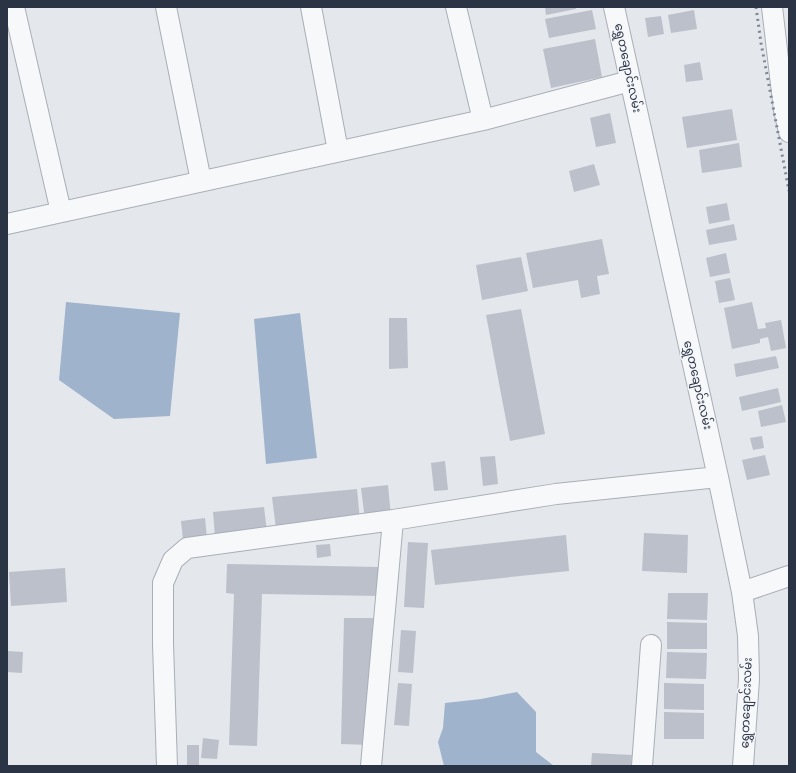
<svg xmlns="http://www.w3.org/2000/svg" width="796" height="773" viewBox="0 0 796 773" font-family="Signika,'Noto Sans Myanmar',sans-serif">
<style>
.water{fill:#9fb4cc}
.building{fill:#bbc0ca}
.lines{fill:none;stroke-linecap:round;stroke-linejoin:round}
.minor-casing{stroke:#a9aeb7;stroke-width:22}
.minor{stroke:#f7f8fa;stroke-width:20}
.rail{stroke:#7d8696;stroke-width:3;stroke-dasharray:2 4;stroke-linecap:butt}
.labels{text-anchor:middle;stroke-width:3;stroke-linejoin:round;paint-order:stroke}
.street-label{font-size:12px;fill:#2b3445;stroke:#f4f6f9}
</style>
<rect width="100%" height="100%" fill="#e4e7ec"/>
<!-- water -->
<path class="water" d="M66,302L180,313L170,416L114,419L59,380Z
M300,313L317,458L266,464L254,319Z
M517,692L536,712V752L554,766H444L438,742L443,728L445,703L481,699Z"/>
<!-- building -->
<path class="building" d="M545,7H576V9L546,15Z
M592,10L596,29L549,38L545,19Z
M694,10L697,29L671,33L668,15Z
M661,16L664,34L648,37L645,18Z
M595,39L602,77L551,88L543,49Z
M700,62L703,80L686,82L684,65Z
M732,109L737,140L687,148L682,117Z
M610,113L616,143L596,147L590,118Z
M739,143L742,167L702,173L699,150Z
M594,164L600,185L574,192L569,171Z
M727,203L730,220L709,224L706,207Z
M734,224L737,240L709,245L706,230Z
M602,239L609,274L597,276L600,294L581,298L578,280L533,288L526,253Z
M726,253L730,273L710,277L706,258Z
M521,257L528,291L482,300L476,265Z
M730,278L735,300L719,303L715,281Z
M752,302L758,329L766,328L765,323L781,320L786,348L771,351L768,337L760,339V343L732,349L724,308Z
M521,309L545,434L510,441L486,315Z
M389,318H407L408,368L389,369Z
M776,356L779,368L736,377L734,364Z
M778,388L781,402L742,411L739,397Z
M782,405L786,422L761,427L758,411Z
M762,436L764,448L753,450L750,438Z
M765,455L770,475L747,480L742,460Z
M495,456L498,484L483,486L480,457Z
M445,461L448,490L434,491L431,463Z
M388,485L391,517L365,520L361,488Z
M357,489L360,521L276,529L272,497Z
M264,507L267,532L215,537L213,512Z
M205,518L207,538L183,540L181,521Z
M644,533L688,535L687,573L642,571Z
M566,535L569,571L435,585L431,550Z
M408,542L428,543L424,608L404,607Z
M330,544L331,556L317,558L316,545Z
M227,564L379,567V596L262,594L257,746L229,745L234,594L226,593Z
M65,568L67,602L11,606L9,572Z
M668,593H708L707,620L667,619Z
M344,618H373L370,745L341,744Z
M667,622L707,623V649H667Z
M401,630L416,631L413,673L398,672Z
M7,651L23,652L22,673L7,672Z
M667,652L707,653L706,679L666,678Z
M398,683L412,684L409,726L394,725Z
M664,683L704,684V710L664,709Z
M664,712L704,713V739H664Z
M203,738L219,740L217,759L201,758Z
M187,745H199V766H187Z
M592,753L632,755L631,766H591Z"/>
<g class="lines">
<!-- minor casing -->
<g class="minor-casing">
<path id="minor" d="M14,7L61,212
M166,7L201,181
M311,7L338,151
M456,7L483,120
M614,7L718,477L742,592L748,636L749,679L743,766
M772,7L784,110L789,132
M7,224L483,120L630,81
M742,592L789,576
M167,766L163,644V583L173,560L187,548L393,520L556,494L718,477
M371,766L393,520
M642,766L651,645"/>
</g>
<!-- minor -->
<use href="#minor" class="minor"/>
<!-- rail -->
<path class="rail" d="M756,7L761,43L789,191"/>
</g>
<g class="labels">
<!-- street labels -->
<g class="street-label">
<text transform="translate(628 68) rotate(78)" y="4">ရွှေတချောင်းလမ်း</text>
<text transform="translate(698 385) rotate(77)" y="4">ရွှေတချောင်းလမ်း</text>
<text transform="translate(746 703) rotate(-88)" y="4">ရွှေတချောင်းလမ်း</text>
</g>
</g>
<!-- border -->
<rect width="796" height="773" fill="none" stroke="#2b3445" stroke-width="16"/>
</svg>
